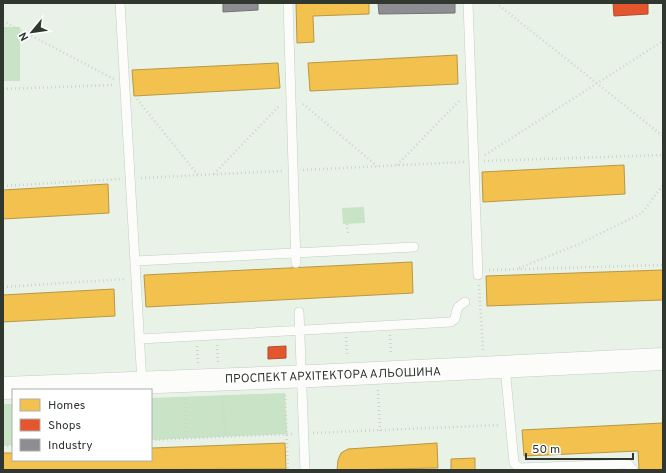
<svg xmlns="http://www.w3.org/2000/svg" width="666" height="473" viewBox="0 0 666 473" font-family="Overpass,sans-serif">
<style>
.green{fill:#c8e3c5}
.homes{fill:#f2c14e;stroke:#b89845}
.shops{fill:#e4572e;stroke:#ae4d2e}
.industry{fill:#8d8d92;stroke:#717374}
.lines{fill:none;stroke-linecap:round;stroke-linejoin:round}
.lane-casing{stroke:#c5cdc4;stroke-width:10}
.secondary-casing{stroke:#c5cdc4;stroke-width:23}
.path{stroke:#cfd3cf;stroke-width:2.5;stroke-dasharray:1 3;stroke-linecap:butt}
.lane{stroke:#fcfdfb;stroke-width:9}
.secondary{stroke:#fcfdfb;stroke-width:22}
.labels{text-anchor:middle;stroke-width:4;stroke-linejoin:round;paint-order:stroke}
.street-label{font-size:12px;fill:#30372f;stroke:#fff}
</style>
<rect width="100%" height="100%" fill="#e8f2e7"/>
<!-- green -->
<path class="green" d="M3,27H20V81H3Z
M364,207L365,223L343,224L342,208Z
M285,393L287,434L151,440V398Z
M3,404H13V445L3,446Z"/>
<!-- homes -->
<path class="homes" d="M296,3H369V14L313,16L314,42L297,43Z
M457,55L458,84L310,91L308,63Z
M278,63L280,88L134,96L132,70Z
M624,165L625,194L483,202L482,172Z
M108,184L109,213L3,219V190Z
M412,262L413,293L146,307L144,275Z
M663,270V300L487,306L486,276Z
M114,289L115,316L3,322V295Z
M663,423V470H639L638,451L524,456L522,430Z
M285,443L286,469L3,470V453H13V460H151V448Z
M437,443L438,468L337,470L338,460L341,453L348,449Z
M475,458V470H451V459Z"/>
<!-- shops -->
<path class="shops" d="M613,3H648V14L614,16Z
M286,346V358L268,359V347Z"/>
<!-- industry -->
<path class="industry" d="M223,3H258V10L223,12Z
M378,3H455V13L379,14Z"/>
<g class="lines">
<!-- lane casing -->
<g class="lane-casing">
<path id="lane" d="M120,3L142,383
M288,3L296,263
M468,3L478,275
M135,261L414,247
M299,312L305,470
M140,339L451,322L455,319C457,310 455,308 465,302
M505,367L514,463L519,468L628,464L633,470"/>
</g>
<!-- secondary casing -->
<g class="secondary-casing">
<path id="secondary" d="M3,388L312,376L663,359"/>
</g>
<!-- path -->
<path class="path" d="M496,3L663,136
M3,21L114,79
M3,89L114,85
M137,99L198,175
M303,104L377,166
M485,155L663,41
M484,161L663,155
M397,165L461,99
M303,170L464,162
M214,174L280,105
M141,178L282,171
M3,186L120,179
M347,224L348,235
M519,268L579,244L642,213L663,185
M489,270L663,265
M479,285L483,350
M3,287L126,279
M390,335L391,355
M346,337L347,356
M217,345L218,362
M197,346L198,363
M378,390L380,431
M285,395L288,470
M223,397L225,437
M186,399V438
M313,433L500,425
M151,440L292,434
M3,446L13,445"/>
<!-- lane -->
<use href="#lane" class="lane"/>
<!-- secondary -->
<use href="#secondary" class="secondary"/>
</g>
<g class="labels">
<!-- street labels -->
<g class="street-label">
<text transform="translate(333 375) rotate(-2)" y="4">ПРОСПЕКТ АРХІТЕКТОРА АЛЬОШИНА</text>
</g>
</g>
<!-- border -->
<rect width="666" height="473" fill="none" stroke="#30372f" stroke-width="8"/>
<!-- legend -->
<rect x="12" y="389" width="140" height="72" fill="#ffffff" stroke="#acafac"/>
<rect x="20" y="399" width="20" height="12" fill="#f2c14e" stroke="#acafac"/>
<text x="48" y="409" font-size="12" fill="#30372f">Homes</text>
<rect x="20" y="419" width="20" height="12" fill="#e4572e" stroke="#acafac"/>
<text x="48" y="429" font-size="12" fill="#30372f">Shops</text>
<rect x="20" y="439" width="20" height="12" fill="#8d8d92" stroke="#acafac"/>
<text x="48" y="449" font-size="12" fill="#30372f">Industry</text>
<!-- north arrow -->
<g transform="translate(32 32) rotate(241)" stroke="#ffffff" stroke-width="3" paint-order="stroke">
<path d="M0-3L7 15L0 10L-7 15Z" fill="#30372f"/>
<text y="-6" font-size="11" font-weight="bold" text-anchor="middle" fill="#30372f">N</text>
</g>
<!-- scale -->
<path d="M526 453v6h107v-6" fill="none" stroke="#30372f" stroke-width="2"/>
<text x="532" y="453" font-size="12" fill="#30372f" stroke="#ffffff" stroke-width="3" paint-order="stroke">50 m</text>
</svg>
